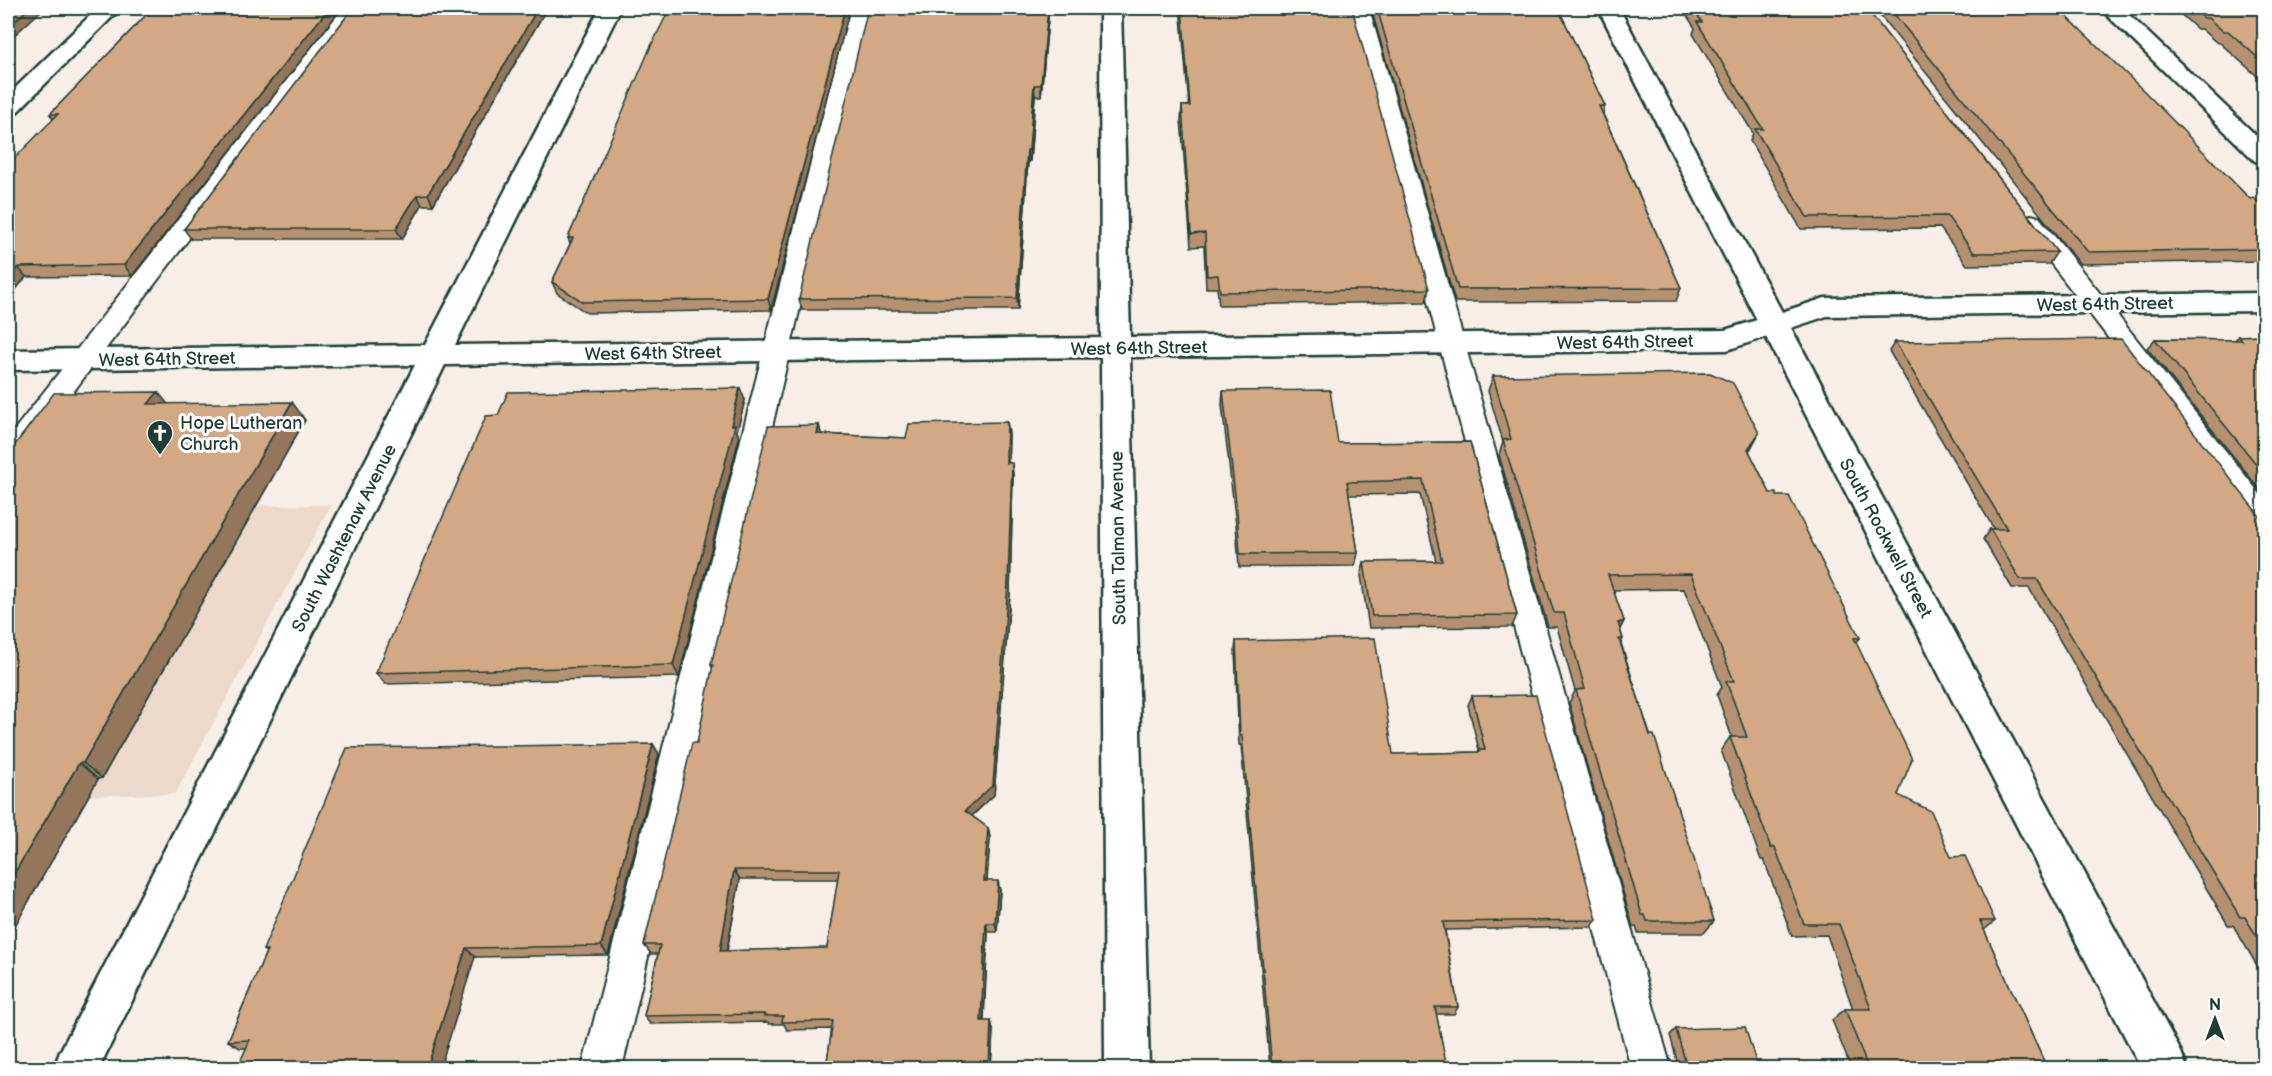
<svg xmlns="http://www.w3.org/2000/svg" width="2272" height="1076" viewBox="0 0 2272 1076" font-family="'Balsamiq Sans',sans-serif">
<style>
.built{fill:#ecd9ca}
.lines{fill:none;stroke-linecap:round;stroke-linejoin:round}
.service-casing{stroke:#1f3d34;stroke-width:4}
.minor-casing{stroke:#1f3d34;stroke-width:5}
.service{fill:#fff;fill-rule:evenodd}
.minor{fill:#fff;fill-rule:evenodd}
.wall{fill:#b59172;stroke:#1f3d34;stroke-width:1.5;fill-rule:evenodd}
.shaded-wall{fill:#94765d;stroke:#1f3d34;stroke-width:1.5}
.building{fill:#d3a985;stroke:#1f3d34;stroke-width:1.5;fill-rule:evenodd}
.labels{text-anchor:middle;stroke-width:6;stroke-linejoin:round;paint-order:stroke}
.street-label{font-size:18px;fill:#1f3d34;stroke:#fff}
.poi-label{font-size:18px;fill:#1f3d34;stroke:#fff;text-anchor:start}
</style>
<rect width="100%" height="100%" fill="#f6eee7"/>
<filter id="ink" filterUnits="userSpaceOnUse"><feTurbulence type="fractalNoise" baseFrequency=".0167" numOctaves="2"/><feDisplacementMap in="SourceGraphic" scale="12" xChannelSelector="R" yChannelSelector="G"/><feConvolveMatrix kernelMatrix="1 2 1 2 8 2 1 2 1" color-interpolation-filters="sRGB"/></filter>
<g filter="url(#ink)">
<!-- built -->
<path class="built" d="M331,505L175,794L8,797V509Z"/>
<g class="lines">
<!-- service casing -->
<g class="service-casing">
<path id="service" d="M343,8H363L18,465L8,468V438Z
M850,8H870L622,1068H582Z
M1350,8H1369L1671,1068H1631Z
M2031,215L2039,217L2264,499V530L2254,527L2023,227L2019,222L2023,217Z"/>
</g>
<!-- minor casing -->
<g class="minor-casing">
<path id="minor" d="M98,8H121L16,113L8,115V95Z
M600,8H621L455,345L1101,338L1100,8H1121L1130,337L1725,330L1757,320L1598,8H1619L1782,312L1825,298L2264,293V311L1827,316L1791,328L2181,1052L2187,1068H2141L1766,337L1727,350L1130,357L1149,1068H1105L1101,357L445,365L99,1068H54L60,1052L415,365L8,370V350L425,345Z
M2100,8H2122L2264,143V163L2255,161Z"/>
</g>
<!-- service -->
<use href="#service" class="service"/>
<!-- minor -->
<use href="#minor" class="minor"/>
</g>
<!-- wall -->
<path class="wall" d="M153,8L132,276L26,277L8,299L53,119L50,114Z
M353,8H547L433,205H422L402,239H191L184,229Z
M670,8H850L771,310L587,313L557,293L552,282L570,244L568,238Z
M1049,8L1041,96H1035L1030,161H1028L1018,310H802L799,299Z
M1181,8L1429,289L1426,302L1219,305L1217,288H1206L1204,246L1191,247L1181,119L1182,106H1189L1181,17Z
M1371,8H1558L1605,106L1603,114L1681,288L1676,301L1455,302Z
M1682,8H1866L2057,252L2049,264L1967,265L1940,228L1801,229L1750,141L1753,133L1693,34L1695,28Z
M1874,8H2058L2250,199L2265,209V261L2080,264Z
M2174,8H2265V83L2220,43L2216,42L2201,29H2197Z
M2265,335V496L2147,348L2155,339L2235,340L2238,336Z
M1895,342L2265,520V979L2233,925H2228L2029,588H2012L1983,539L1990,529H1994L1889,351Z
M1493,376L1759,433L1749,451L1770,493L1860,638L1856,643L1898,795L1951,857L1995,921L1984,930L2047,1068H1851L1832,1020L1845,1009H1853L1827,935L1792,936L1764,860H1761L1721,750L1730,737H1732L1717,695L1722,687L1684,589L1613,590L1624,621L1620,629L1623,639L1621,643L1650,735L1714,921L1704,933H1638L1636,927H1633L1569,703L1575,691L1557,627H1548L1499,455L1503,442L1488,391Z
M1223,391L1338,443L1470,442L1517,615L1512,627L1369,628L1361,575L1364,562L1436,561L1420,494L1349,495L1358,553L1355,566L1239,567L1236,525L1222,405Z
M745,400L737,431L739,438L679,677L385,684L376,673Z
M168,404L305,420L102,778L98,779L8,938Z
M1007,422L1009,434L1008,463L1013,474L1010,594L994,795L972,816L988,828L990,838L987,881L1000,890L997,932H988L984,1021L993,1029L991,1068H826L832,1029L787,1030L784,1024H769L768,1022L650,1024L644,1016L658,954H651L644,945L697,743L713,669L711,665L819,425L821,434L906,438ZM740,879H838L827,948L727,951Z
M1236,641L1393,754L1478,752L1479,750L1468,705L1472,696L1597,920L1591,927L1445,930L1458,1007L1454,1014H1436L1447,1068H1270L1241,745H1239L1235,650Z
M653,744L659,754L608,955L475,957L246,1048H240L228,1041L266,952L263,950Z
M1676,1029L1758,1068H1679L1670,1035Z"/>
<!-- shaded-wall -->
<path class="shaded-wall" d="M29,8H44L8,41V27Z
M329,8H342L132,276L124,265Z
M538,8H547L433,205L428,194Z
M845,8H850L771,310L768,299Z
M1048,8H1049L1041,96V85Z
M1034,85L1035,96L1030,161L1029,150Z
M1027,150L1028,161L1018,310L1017,298Z
M417,195L422,205L402,239L396,229Z
M18,267L26,277L8,299V278Z
M740,388L745,400L737,431L739,438L679,677L673,665Z
M158,392L172,409L148,404Z
M292,402L305,420L102,778L83,763Z
M1007,422L1009,434L1008,474L1006,463Z
M819,425L822,437L817,434Z
M1759,433L1751,448L1740,464L1748,449Z
M1012,463L1013,474L1010,594L994,795L967,820L965,811Z
M1624,621L1617,635L1618,623Z
M653,744L659,754L608,955L601,946Z
M79,763L98,779L8,938V884Z
M988,828L990,838L986,890L984,881Z
M734,870L740,879L725,960L720,951Z
M998,881L1000,890L997,932L995,923Z
M986,923L988,932L983,1029L981,1021Z
M466,948L475,957L440,1068H427Z
M991,1021L993,1029L991,1068H989Z"/>
<!-- building -->
<path class="building" d="M8,8H29L8,27Z
M153,8H329L124,265L18,267L8,278V165L58,114H50Z
M353,8H538L428,194L417,195L396,229H184Z
M670,8H845L768,299L583,302L552,282L573,238H568L650,48Z
M868,8H1048L1041,85H1034L1029,150H1027L1017,298L799,299Z
M1182,8H1352L1429,289L1220,292L1218,275L1207,276L1205,233L1191,234L1182,106H1190Z
M1377,8H1558L1605,106H1599L1681,288L1458,289Z
M1693,8H1866L2057,252L1974,253L1947,216L1807,217L1755,129H1763L1697,22H1702Z
M1889,8H2058L2145,92L2250,199L2254,198L2265,209V249L2088,252Z
M2193,8H2265V64L2228,31H2223L2208,18H2204Z
M2265,335V475L2155,339L2242,340L2238,336Z
M2121,339L2262,519L2265,520V950L2245,917H2240L2037,579H2020L1990,529H2007L1895,342Z
M1710,373L1733,383L1759,433L1748,449L1770,493H1776L1777,496H1789L1860,638H1854L1912,759L1898,795L1931,811L1951,857L1965,856L1995,921H1980L2047,1068H1868L1845,1009H1871L1839,924H1804L1775,847L1771,848L1730,737H1747L1726,681H1734L1691,574L1608,575L1624,621L1618,623L1623,639H1619L1650,735H1654L1714,921H1647L1645,915H1642L1576,690L1585,689L1564,613H1554L1503,440L1511,439L1493,376Z
M740,388L731,425H735L673,665L376,673L486,416L498,415L508,392Z
M1330,390L1338,443L1470,442L1517,615L1372,616L1364,562L1442,561L1423,480L1347,482L1358,553L1240,554L1237,512L1223,391Z
M158,392L148,404L292,402L83,763H79L8,884V454L54,393Z
M1007,422L1006,463H1012L1008,583L993,785L965,811L988,828L984,881H998L995,923H986L981,1021H991L989,1068H826L833,1021L782,1022L783,1016H764V1014L644,1016L660,945H644L692,743H697L713,665H711L768,426L819,425L817,434L906,438L909,424ZM734,870H839L827,948L720,951Z
M1375,638L1393,754L1480,752L1479,750H1485L1472,696L1536,695L1597,920L1443,922L1458,1007H1435L1447,1068H1272L1242,736H1240L1236,641Z
M653,744L601,946L466,948L427,1068H237L250,1040L228,1041L267,950H263L347,748Z
M1745,1027L1758,1068H1687L1676,1029Z"/>
</g>
<!-- icons -->
<defs>
<g id="church-pin" transform="scale(1.35)"><path d="M0 17L-7.5 6A9.5 9.5 0 1 1 7.5 6Z" fill="#1f3d34" stroke="#fff"/><path d="M-1.2-6h2.4v3.5h3.3v2.4h-3.3V6h-2.4V-.1h-3.3v-2.4h3.3Z" fill="#fff"/></g>
</defs>
<g fill-rule="evenodd">
<use href="#church-pin" x="160" y="433"/>
</g>
<g class="labels">
<!-- street labels -->
<g class="street-label">
<text transform="translate(2105 304) rotate(-1)" y="6">West 64th Street</text>
<text transform="translate(1625 342) rotate(-1)" y="6">West 64th Street</text>
<text transform="translate(1139 348) rotate(-1)" y="6">West 64th Street</text>
<text transform="translate(653 353) rotate(-1)" y="6">West 64th Street</text>
<text transform="translate(167 359) rotate(-1)" y="6">West 64th Street</text>
<text transform="translate(344 538) rotate(-63)" y="6">South Washtenaw Avenue</text>
<text transform="translate(1118 538) rotate(-91)" y="6">South Talman Avenue</text>
<text transform="translate(1886 538) rotate(62)" y="6">South Rockwell Street</text>
</g>
<!-- poi labels -->
<g class="poi-label">
<text x="180" y="429">Hope Lutheran<tspan x="180" dy="21">Church</tspan></text>
</g>
</g>
<!-- margin -->
<rect width="2272" height="1076" fill="none" stroke="#fff" stroke-width="30"/>
<rect x="15" y="15" width="2242" height="1046" fill="none" stroke="#1f3d34" stroke-width="2" filter="url(#ink)"/>
<!-- north arrow -->
<g transform="translate(2215 1019)" stroke="#ffffff" stroke-width="4.5" paint-order="stroke">
<path d="M0-4.5L10 22L0 15L-10 22Z" fill="#1f3d34"/>
<text y="-9" font-size="16" font-weight="bold" text-anchor="middle" fill="#1f3d34">N</text>
</g>
</svg>
